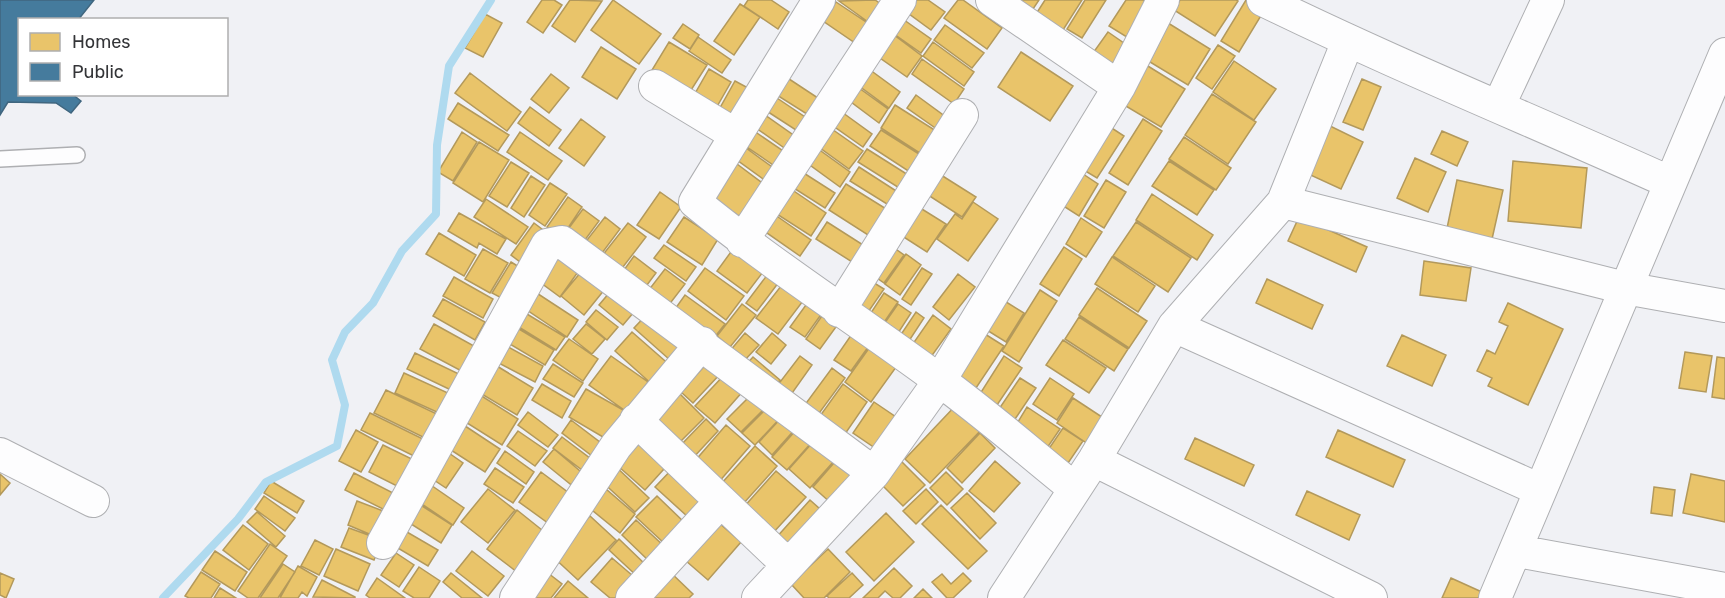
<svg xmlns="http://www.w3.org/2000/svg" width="1725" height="598" viewBox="0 0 1725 598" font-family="Rubik,sans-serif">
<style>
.homes{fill:#e9c46a;stroke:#b3995b;stroke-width:1.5}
.public{fill:#457b9d;stroke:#40667f;stroke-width:1.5}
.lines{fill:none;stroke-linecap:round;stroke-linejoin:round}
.stream{stroke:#afdaef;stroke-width:8}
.service-casing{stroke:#aeafb2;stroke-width:18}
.minor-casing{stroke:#aeafb2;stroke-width:34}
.service{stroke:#fdfdfe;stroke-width:15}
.minor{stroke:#fdfdfe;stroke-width:32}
</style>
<rect width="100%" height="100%" fill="#f0f1f5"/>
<!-- homes -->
<path class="homes" d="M542,0H554L562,5L543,33L527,22Z
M570,0L602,1L575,42L552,26Z
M613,0L661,34L639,64L591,30Z
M748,0H771L789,12L778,29L744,6Z
M875,0L884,6L871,24L839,1Z
M907,0H928L945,12L931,30L901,8Z
M958,0H963L1002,28L987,49L944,18Z
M1020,0H1039L1033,9Z
M1045,0H1082L1063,30L1036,14Z
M1085,0H1106L1082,38L1067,29Z
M1126,0H1143L1151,5L1130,39L1109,26Z
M1180,0H1236L1238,1L1215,36L1174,10Z
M1246,0H1251L1265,9L1239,52L1221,41Z
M836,2L872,26L858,45L823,21Z
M740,4L760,17L734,55L714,41Z
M485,14L502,23L483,57L465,48Z
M897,15L931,39L921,53L887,29Z
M1168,23L1210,49L1188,85L1145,59Z
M683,24L699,35L690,49L673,38Z
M945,25L984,53L972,68L934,40Z
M886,29L922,56L907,77L870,51Z
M1108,32L1131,48L1117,69L1093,53Z
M698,37L731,60L722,73L689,51Z
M669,42L707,65L686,98L649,75Z
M933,42L974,72L964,86L923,56Z
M1218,45L1235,56L1212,89L1196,78Z
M601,47L636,69L617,99L582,77Z
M1021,52L1073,86L1050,121L998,87Z
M922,59L964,89L954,104L912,74Z
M1234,61L1276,89L1254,120L1213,92Z
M1143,63L1185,89L1161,127L1119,102Z
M862,64L900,92L889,108L851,80Z
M709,69L731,82L715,110L693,97Z
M470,73L521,112L507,131L455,93Z
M551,74L569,88L549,113L531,99Z
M783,75L821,100L810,116L772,92Z
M1362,79L1381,87L1363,130L1343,122Z
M735,81L750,89L731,123L716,115Z
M852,83L888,109L879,123L843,96Z
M771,94L808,119L799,132L762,108Z
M1212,94L1256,122L1228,164L1185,135Z
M916,95L950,120L941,132L907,108Z
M458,103L509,135L498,151L448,119Z
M895,105L944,136L929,159L881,128Z
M530,107L561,130L549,146L518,123Z
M758,110L799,139L790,152L749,123Z
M839,110L872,134L863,147L829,123Z
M581,119L605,137L584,166L559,148Z
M1143,119L1162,131L1128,185L1109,173Z
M1104,123L1124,136L1097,178L1077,166Z
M1328,125L1363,142L1341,189L1306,173Z
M829,127L863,151L849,169L816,145Z
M881,130L927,159L916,176L870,146Z
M754,131L789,155L779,169L744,145Z
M1442,131L1468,142L1457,166L1431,154Z
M462,132L477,142L453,181L438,172Z
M520,132L562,161L548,180L507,152Z
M1184,137L1231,168L1216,190L1169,159Z
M479,142L509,160L483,202L453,183Z
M814,146L850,172L840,187L803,160Z
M746,148L779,172L770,184L737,160Z
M867,149L913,178L904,191L858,162Z
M1415,158L1446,172L1428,212L1397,198Z
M1169,161L1214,190L1197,215L1152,186Z
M1513,161L1587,168L1581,228L1508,221Z
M511,162L529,173L507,207L489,196Z
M737,164L769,188L746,221L713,198Z
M859,167L904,196L895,209L850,181Z
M1074,168L1098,184L1079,216L1054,200Z
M799,170L835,193L825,208L789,185Z
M941,175L976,197L962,217L928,195Z
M531,176L545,185L524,217L511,208Z
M1106,180L1126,192L1104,228L1084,216Z
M1457,180L1503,190L1490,248L1445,238Z
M550,183L567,194L545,226L529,215Z
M846,184L896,215L879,242L829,210Z
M785,185L826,213L811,236L769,209Z
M660,192L681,207L659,239L637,225Z
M1152,194L1213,235L1197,260L1136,220Z
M568,197L582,207L562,237L547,227Z
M486,199L528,227L516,244L474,217Z
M973,202L998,219L968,261L937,239L955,214L962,219Z
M917,206L946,224L927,252L899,234Z
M583,209L599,221L579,248L563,236Z
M768,210L811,240L800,256L757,226Z
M459,213L506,239L497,254L479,243L477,248L448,231Z
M605,217L620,229L596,261L580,249Z
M684,217L718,239L702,265L667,242Z
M1299,217L1367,247L1356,272L1288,241Z
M1081,218L1102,232L1086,257L1066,244Z
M827,222L871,250L860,267L816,239Z
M1136,222L1191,258L1168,292L1113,256Z
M534,223L551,236L528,268L511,255Z
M628,223L646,237L616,276L598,261Z
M439,233L476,255L464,276L426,254Z
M556,245L583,265L560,297L533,277Z
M664,245L696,267L686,281L654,258Z
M736,245L766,268L747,293L717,271Z
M890,245L904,255L884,283L870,273Z
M1064,247L1082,259L1059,296L1040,284Z
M483,249L508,263L490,293L465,279Z
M906,254L921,265L900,295L885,284Z
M634,256L656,273L641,293L619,277Z
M1112,257L1155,286L1138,312L1095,284Z
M1424,261L1471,268L1466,301L1420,295Z
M511,262L529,273L511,303L492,293Z
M586,266L609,284L584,315L561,296Z
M705,268L744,296L726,320L688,291Z
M922,268L932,274L911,305L902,299Z
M665,269L685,284L668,306L648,291Z
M771,270L782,278L757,311L746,303Z
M958,274L975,287L949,320L933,307Z
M454,277L493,299L483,318L443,296Z
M866,278L884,289L864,318L847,307Z
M1267,279L1323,305L1312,329L1256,303Z
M785,281L806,297L778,334L756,318Z
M615,286L639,306L623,325L599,305Z
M529,288L578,320L567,337L518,304Z
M1097,288L1147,321L1129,348L1079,315Z
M1040,290L1057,301L1019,362L1002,351Z
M884,293L898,302L876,334L863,325Z
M685,295L725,324L714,338L675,309Z
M995,295L1024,313L1006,342L977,324Z
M811,298L825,309L805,337L790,327Z
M443,299L485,322L475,340L433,316Z
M1508,303L1563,329L1528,405L1488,386L1492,378L1477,371L1487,350L1495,354L1508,326L1499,322Z
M742,304L756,315L730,347L717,336Z
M898,304L911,313L891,344L877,334Z
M517,308L565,337L556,350L509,321Z
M596,310L618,327L607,340L586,322Z
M826,310L841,320L820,349L806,339Z
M649,312L684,343L670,360L634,328Z
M916,312L924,318L903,350L894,345Z
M933,315L951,329L928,361L910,348Z
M1079,317L1128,349L1114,371L1065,339Z
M509,323L554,350L545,365L500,338Z
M434,324L483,351L469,375L420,349Z
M586,324L605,339L592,354L573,339Z
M977,329L1004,346L974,391L948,374Z
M854,331L871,343L851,371L834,360Z
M632,332L672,367L655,387L615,351Z
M745,333L759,345L742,363L729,352Z
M772,333L786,345L771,364L756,352Z
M1402,335L1446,355L1432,386L1387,366Z
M569,339L598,359L583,381L553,360Z
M1063,340L1106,368L1089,393L1046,365Z
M497,341L543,366L535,382L489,358Z
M872,344L899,363L871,402L845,382Z
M1685,352L1712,356L1706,392L1679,388Z
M415,353L461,375L453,391L407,369Z
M611,356L648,382L627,412L589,385Z
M800,356L812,365L790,396L777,386Z
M1004,356L1022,368L995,408L978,397Z
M753,357L780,380L770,392L743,368Z
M1717,357L1725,358V399L1712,397Z
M487,360L533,388L517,415L470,387Z
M708,362L721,373L693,403L681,392Z
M553,364L583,383L574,397L543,379Z
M832,368L845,378L817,416L804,406Z
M404,373L448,393L439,413L395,393Z
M726,373L744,390L715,423L695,406Z
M1020,378L1036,388L1011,425L995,415Z
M1050,378L1074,394L1057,420L1033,404Z
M542,384L571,401L562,418L532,400Z
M843,384L867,402L845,434L820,416Z
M586,389L625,411L608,440L569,417Z
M386,390L439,415L427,439L374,413Z
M472,390L518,419L502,445L456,416Z
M756,390L770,403L741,432L727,419Z
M679,393L704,418L677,445L652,420Z
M1073,398L1105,419L1088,444L1057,423Z
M874,402L896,417L875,448L853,433Z
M772,403L784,414L755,445L742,433Z
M958,403L984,427L930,483L905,459Z
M1027,407L1060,429L1045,451L1013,430Z
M528,412L558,435L548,447L518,425Z
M370,413L425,440L416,457L361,430Z
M784,415L797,427L772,455L759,442Z
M706,419L718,431L692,459L679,447Z
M456,420L500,449L485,472L440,443Z
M571,420L605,446L596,459L562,433Z
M726,425L750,446L718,483L694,462Z
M1063,428L1083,441L1066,466L1046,453Z
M797,429L812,442L787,470L772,457Z
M356,430L378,442L361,472L339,461Z
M1338,430L1405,460L1393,487L1326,457Z
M518,431L547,451L535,466L507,446Z
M980,433L995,448L962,483L947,468Z
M646,436L673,459L645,490L618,466Z
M562,437L595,462L586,473L553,448Z
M1195,438L1254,465L1244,486L1185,459Z
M813,442L834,461L810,488L789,469Z
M383,445L418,462L405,490L369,472Z
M755,446L777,466L743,504L721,484Z
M554,449L586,476L575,488L543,462Z
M446,451L463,463L446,488L428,476Z
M505,451L534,472L526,484L497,463Z
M840,456L860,473L832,504L813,487Z
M896,456L925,485L903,506L874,477Z
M995,461L1020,483L994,512L969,491Z
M613,464L649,498L635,512L599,479Z
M676,465L709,495L688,517L655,487Z
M495,468L524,487L513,503L484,484Z
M776,471L806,497L772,534L743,508Z
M541,472L573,496L552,526L519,502Z
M946,472L963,489L947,505L930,488Z
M354,473L397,495L389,512L345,490Z
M0,474L10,483L0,495Z
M1691,474L1725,481V522L1683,513Z
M271,481L304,501L297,513L264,493Z
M425,481L464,508L453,525L413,498Z
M599,483L635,514L620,533L582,502Z
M1654,487L1675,490L1672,516L1651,513Z
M488,489L515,510L488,543L461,522Z
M926,489L938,502L916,524L903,511Z
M1307,491L1360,515L1349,540L1296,515Z
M967,493L996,523L980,539L951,508Z
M264,496L295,518L285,531L255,509Z
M657,496L686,524L666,545L636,517Z
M411,499L452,525L441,543L400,517Z
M810,500L829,517L794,556L775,539Z
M357,501L391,514L381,539L348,525Z
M941,505L987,551L968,569L922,524Z
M517,510L547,534L517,572L487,549Z
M257,512L285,536L276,547L247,522Z
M886,513L914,542L874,581L846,552Z
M590,516L616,540L578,580L551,555Z
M711,516L741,542L708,580L678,554Z
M636,520L666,548L651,563L622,535Z
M243,525L268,544L249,570L223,550Z
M349,528L382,540L374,560L341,547Z
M400,528L438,550L428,566L391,544Z
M619,539L648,567L638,577L609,550Z
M315,540L333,549L319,575L301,566Z
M270,544L287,556L258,598H248L238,591Z
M336,549L370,564L358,591L324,576Z
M828,549L850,572L824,598H804L791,584Z
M215,551L247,572L235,591L202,570Z
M472,551L504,576L488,596L456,571Z
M396,553L414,565L399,587L381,575Z
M612,558L640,582L626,598H610L591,582Z
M283,564L295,572L278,598H260Z
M298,566L317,577L307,596L302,592L298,598H280Z
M419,567L440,581L429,598H414L403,591Z
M894,568L912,586L900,598H893L885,591L878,598H863Z
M668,570L693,594L689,598H640Z
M201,572L220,584L211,598H189L185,596Z
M0,573L14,579L6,598L0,595Z
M451,573L482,598H462L443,582Z
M548,573L562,584L551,598H527Z
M852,573L863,585L849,598H829L827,596Z
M963,573L971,581L953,598H947L932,582L942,574L951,584Z
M377,578L405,598H370L366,595Z
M1451,578L1484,593L1482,598H1442Z
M322,580L355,597V598L313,597Z
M568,581L588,598H554Z
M220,588L236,598H214Z
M923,589L932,598H914Z"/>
<!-- public -->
<path class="public" d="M0,0H94L78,20H20V94H72L81,101L71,113L56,103L8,102L0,115Z"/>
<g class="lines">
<!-- stream -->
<path class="stream" d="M163,598L238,519L266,482L337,446L345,405L332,360L345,332L373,303L402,251L436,214L437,145L449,66L491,0"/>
<!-- service casing -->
<g class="service-casing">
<path id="service" d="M0,159L77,155"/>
</g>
<!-- minor casing -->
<g class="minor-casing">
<path id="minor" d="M819,0L695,202C773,266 858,320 939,380C986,414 1030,453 1075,489
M992,0L1119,87
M1263,0C1396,65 1534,121 1669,182
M655,86L736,135
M1499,105L1548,0
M1283,202L1625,288L1725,306
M742,241L900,0
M839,311L962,115
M1174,326L1540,490
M636,420L788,565
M0,454L93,501
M1094,460L1371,598
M383,543L547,245L562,242L874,473
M1517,551L1725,589
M516,598L616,446L702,343
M632,598L721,501
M758,598L874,473L940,380L1119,87L1163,0
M1004,598L1094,460L1174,326L1283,202L1348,41
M1495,598L1725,54"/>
</g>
<!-- service -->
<use href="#service" class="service"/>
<!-- minor -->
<use href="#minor" class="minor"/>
</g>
<!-- legend -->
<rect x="18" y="18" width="210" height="78" fill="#ffffff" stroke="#aeaeaf" stroke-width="1.5"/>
<rect x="30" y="33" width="30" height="18" fill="#e9c46a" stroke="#aeaeaf" stroke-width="1.5"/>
<text x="72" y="48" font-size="18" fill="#343538">Homes</text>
<rect x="30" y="63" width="30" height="18" fill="#457b9d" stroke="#aeaeaf" stroke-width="1.5"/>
<text x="72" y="78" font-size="18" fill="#343538">Public</text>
</svg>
